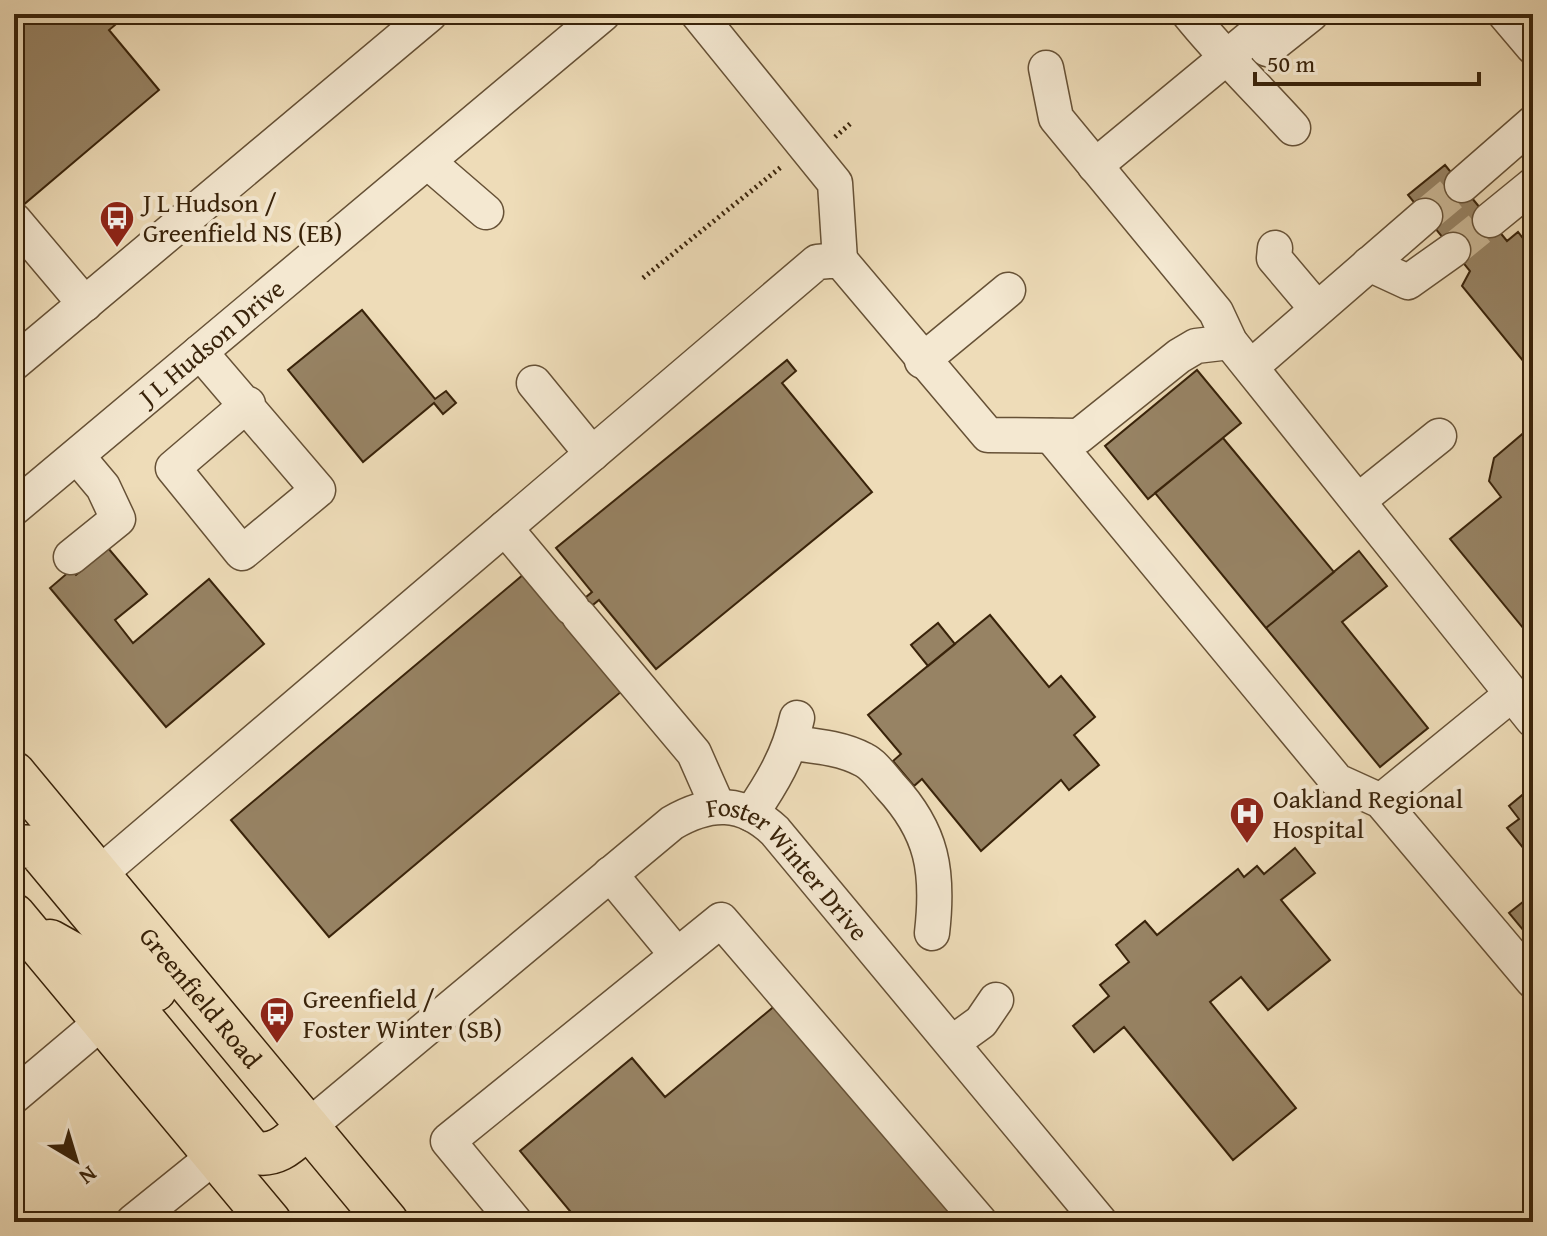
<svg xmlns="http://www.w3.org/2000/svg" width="1547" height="1236" viewBox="0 0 1547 1236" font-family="'Gentium Book Plus',serif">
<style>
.building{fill:#978364;stroke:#39230a;stroke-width:2}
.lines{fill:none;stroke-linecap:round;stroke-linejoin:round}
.minor-tunnel{stroke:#cab795;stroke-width:34;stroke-dasharray:34 17;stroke-linecap:butt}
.minor-casing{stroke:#665136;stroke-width:37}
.major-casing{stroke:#39230a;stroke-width:45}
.path{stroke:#39230a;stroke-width:5;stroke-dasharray:2 4;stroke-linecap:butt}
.minor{stroke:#f4e8d1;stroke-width:34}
.major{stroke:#eedcb8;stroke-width:42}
.labels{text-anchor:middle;stroke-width:8;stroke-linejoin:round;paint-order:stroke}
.poi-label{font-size:26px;fill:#39230a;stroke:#f4e8d1;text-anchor:start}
.street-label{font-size:26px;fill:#39230a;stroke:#f4e8d1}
</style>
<rect width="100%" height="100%" fill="#eedcb8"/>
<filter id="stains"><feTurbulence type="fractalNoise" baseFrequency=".0025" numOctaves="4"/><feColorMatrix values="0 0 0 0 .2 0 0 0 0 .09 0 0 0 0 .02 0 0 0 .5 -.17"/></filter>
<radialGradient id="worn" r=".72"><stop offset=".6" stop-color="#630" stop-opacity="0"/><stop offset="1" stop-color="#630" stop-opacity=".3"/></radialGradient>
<!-- building -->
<path class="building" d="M14,14H128L109,30L159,90L22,206L14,197Z
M1445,165L1507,241L1518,232L1533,251V373L1462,286L1470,271L1408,195Z
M362,310L435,399L446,391L456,403L443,414L434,403L363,462L288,370Z
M787,360L796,371L782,383L872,492L656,669L599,600L567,626L561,618L592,592L556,548Z
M1197,370L1241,423L1148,499L1105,446Z
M1533,425V640L1450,539L1501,497L1489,481L1494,458Z
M1223,438L1334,572L1266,628L1155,493Z
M108,548L147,594L115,620L133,643L209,579L264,644L166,727L50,588L71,570L76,575Z
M1359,551L1387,586L1342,622L1428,728L1380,767L1266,628Z
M524,574L622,691L329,937L231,820Z
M990,615L1049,687L1061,676L1095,717L1074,735L1099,765L1069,790L1061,780L981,851L922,779L914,786L893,761L901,754L868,715Z
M938,623L955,644L928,666L911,645Z
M1533,786V860L1507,828L1519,819L1509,806Z
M1295,848L1315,873L1281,900L1330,960L1268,1010L1241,977L1210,1002L1296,1108L1233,1160L1124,1027L1094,1052L1073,1026L1109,996L1100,985L1129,962L1116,945L1145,921L1157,935L1238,869L1244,877L1257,866L1264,874Z
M1533,894V942L1509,913Z
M777,1004L959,1222H579L520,1151L632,1058L665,1097Z"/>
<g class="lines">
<!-- minor-tunnel -->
<path class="minor-tunnel" d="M1425,216L1462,185
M1453,250L1490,220"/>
<!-- minor casing -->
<g class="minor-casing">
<g id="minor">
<path d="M698,14L835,183L840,260"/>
<path d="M1189,14C1221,54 1258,89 1293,128"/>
<path d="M1505,14L1533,47"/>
<path d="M1267,49L1311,14"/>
<path d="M1046,68L1056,118L1216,312L1230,342L1533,720"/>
<path d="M428,162L486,212"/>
<path d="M1095,166L1279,14"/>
<path d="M1462,185L1533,123"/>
<path d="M14,220L85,304"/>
<path d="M1490,220L1533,185"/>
<path d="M1275,248L1274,258L1317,309"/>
<path d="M1369,264L1408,282L1453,250"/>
<path d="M200,352L318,490L242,553L173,468L248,404"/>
<path d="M922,361L1008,290"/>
<path d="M14,363L430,14"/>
<path d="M1251,367L1425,216"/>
<path d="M534,383L592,454"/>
<path d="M1051,436L1337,781L1381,801L1533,981"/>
<path d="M1358,501L1439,436"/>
<path id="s1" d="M14,508L603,14"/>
<path d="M505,528L572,608"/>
<path d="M71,557L118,519L103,487L77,456"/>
<path d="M579,616L694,753L717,805"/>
<path d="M791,743C816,746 842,748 864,760C874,765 882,777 890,786C933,832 939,872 932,933"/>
<path d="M1381,801L1512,694"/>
<path d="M751,814C772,783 789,755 797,718"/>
<path d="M610,874L677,955"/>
<path d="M98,875L817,262L840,260L988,435L1079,436L1179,356L1196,346L1230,342"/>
<path d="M952,1043L981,1022L996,1000"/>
<path d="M14,1096L104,1020"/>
<path id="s2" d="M308,1127L672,823C710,801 742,800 775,831L1100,1222"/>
<path d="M133,1222L216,1155"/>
<path d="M515,1222L448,1141L721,920L980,1222"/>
</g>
</g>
<!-- major casing -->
<g class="major-casing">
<g id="major">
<path id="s3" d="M14,773L387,1222"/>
<path d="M14,846L36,847L155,990"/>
<path d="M14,915L270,1222"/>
<path d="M50,941L102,970L252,1152C276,1159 291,1142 308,1127"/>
</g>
</g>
<!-- path -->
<path class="path" d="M835,137L852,122
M643,278L781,167"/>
<!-- minor -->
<use href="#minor" class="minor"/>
<!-- major -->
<use href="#major" class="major"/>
</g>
<!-- icons -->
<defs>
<g id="bus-pin" transform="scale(1.8)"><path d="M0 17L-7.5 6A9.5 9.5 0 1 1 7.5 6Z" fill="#8f2418" stroke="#f4e8d1"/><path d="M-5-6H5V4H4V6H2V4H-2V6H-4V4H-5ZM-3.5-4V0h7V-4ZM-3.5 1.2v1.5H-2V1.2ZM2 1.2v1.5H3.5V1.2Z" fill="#fff"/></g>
<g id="hospital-pin" transform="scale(1.8)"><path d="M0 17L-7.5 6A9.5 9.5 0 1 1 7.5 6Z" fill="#8f2418" stroke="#f4e8d1"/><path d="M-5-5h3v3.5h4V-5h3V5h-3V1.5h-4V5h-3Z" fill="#fff"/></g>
</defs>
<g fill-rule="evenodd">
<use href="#bus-pin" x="117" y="218"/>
<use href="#hospital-pin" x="1247" y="814"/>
<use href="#bus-pin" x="277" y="1014"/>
</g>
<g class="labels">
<!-- poi labels -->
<g class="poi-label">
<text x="143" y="212">J L Hudson /<tspan x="143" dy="30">Greenfield NS (EB)</tspan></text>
<text x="1273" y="808">Oakland Regional<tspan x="1273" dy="30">Hospital</tspan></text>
<text x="303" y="1008">Greenfield /<tspan x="303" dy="30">Foster Winter (SB)</tspan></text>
</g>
<!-- street labels -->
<g class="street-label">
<text dy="9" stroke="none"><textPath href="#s1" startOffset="258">J L Hudson Drive</textPath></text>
<text dy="9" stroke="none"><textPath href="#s2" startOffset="618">Foster Winter Drive</textPath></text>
<text dy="9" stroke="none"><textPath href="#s3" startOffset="292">Greenfield Road</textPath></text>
</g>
</g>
<!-- margin -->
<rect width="1547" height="1236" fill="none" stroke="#eedcb8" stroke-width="48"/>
<rect x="16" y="16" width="1515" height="1204" fill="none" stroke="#39230a" stroke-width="4"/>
<rect x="24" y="24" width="1499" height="1188" fill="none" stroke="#39230a" stroke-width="2"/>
<!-- north arrow -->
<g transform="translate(76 1160) rotate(142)" stroke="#f4e8d1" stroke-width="6" paint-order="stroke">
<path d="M0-6L14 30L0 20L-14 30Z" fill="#39230a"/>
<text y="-12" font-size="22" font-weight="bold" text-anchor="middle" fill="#39230a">N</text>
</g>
<!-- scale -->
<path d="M1255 72v12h224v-12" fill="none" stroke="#39230a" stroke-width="4"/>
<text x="1267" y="72" font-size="24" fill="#39230a" stroke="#f4e8d1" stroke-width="6" paint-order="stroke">50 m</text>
<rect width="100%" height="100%" filter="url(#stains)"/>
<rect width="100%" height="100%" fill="url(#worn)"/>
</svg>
